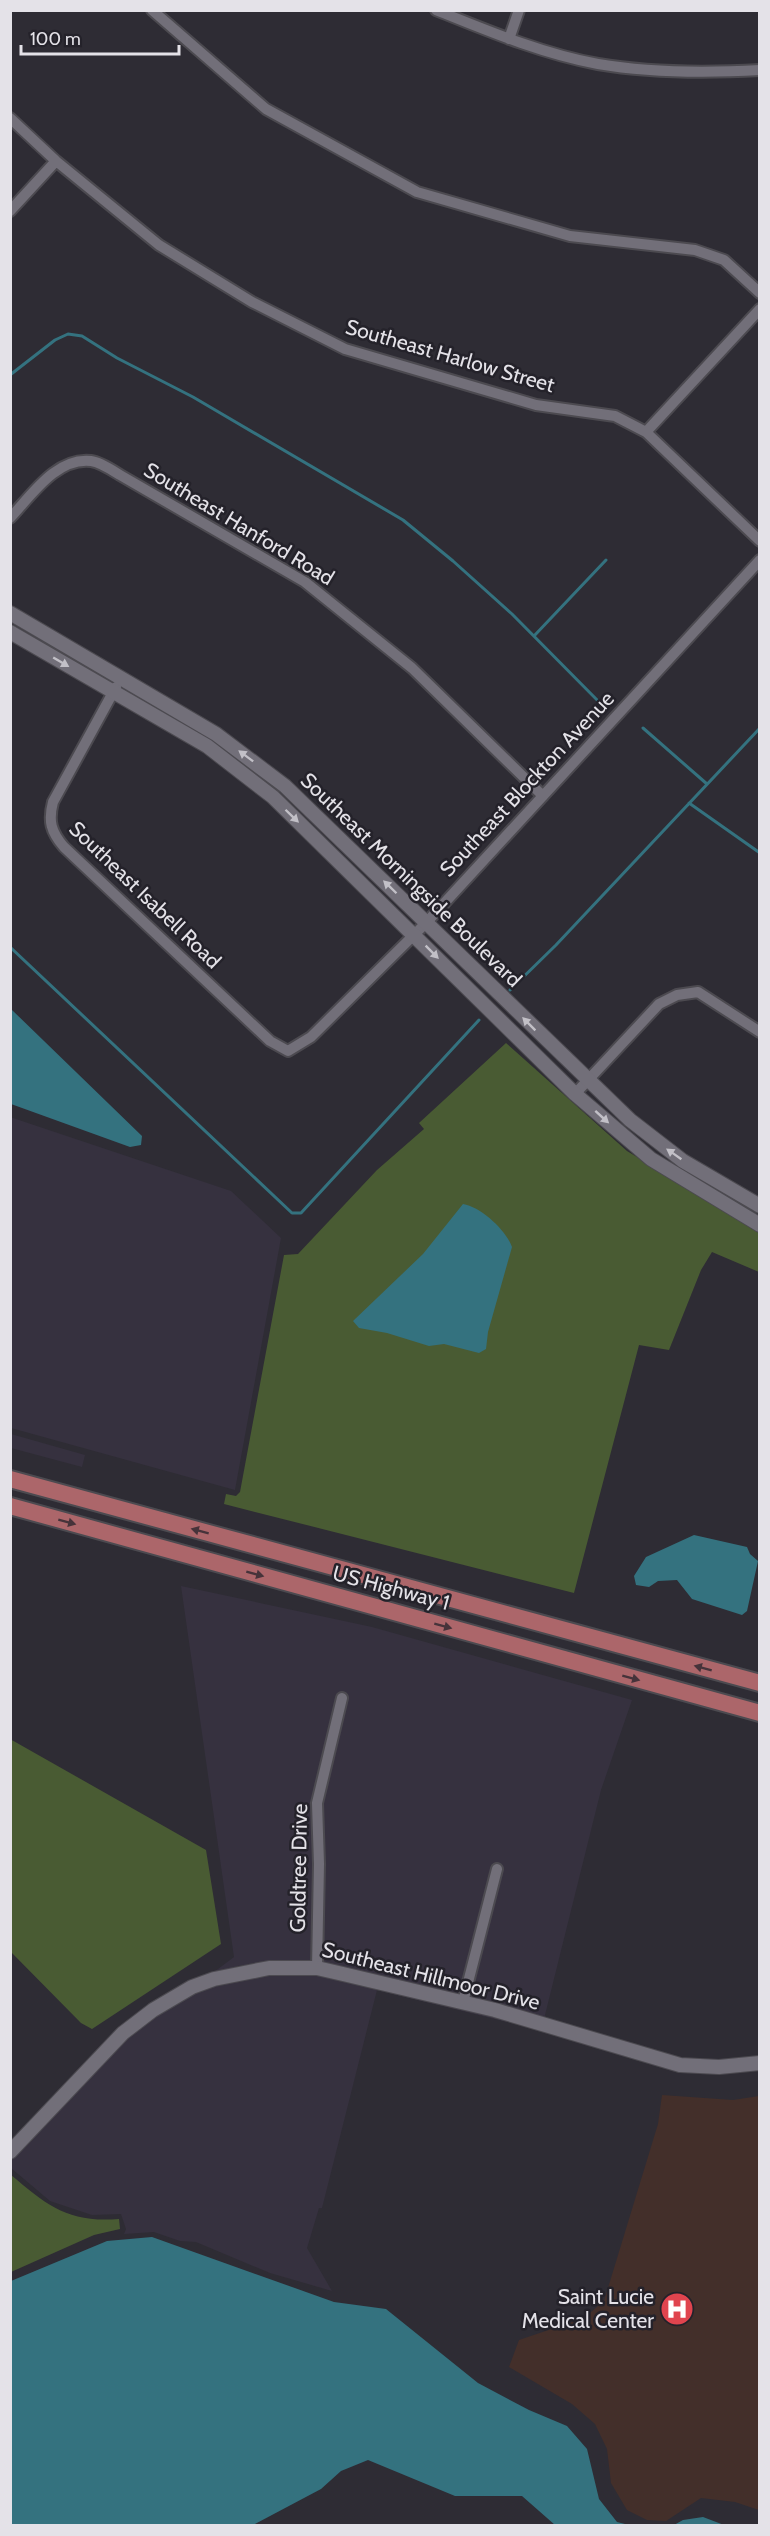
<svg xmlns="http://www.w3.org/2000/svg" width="770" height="2536" viewBox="0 0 770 2536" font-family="Cabin,sans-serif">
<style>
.built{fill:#36313f}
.medical{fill:#432f2a}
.green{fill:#495b33}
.water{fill:#34727f}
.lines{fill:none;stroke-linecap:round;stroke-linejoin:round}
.stream{stroke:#34727f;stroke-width:3}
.minor-casing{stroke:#4c4a50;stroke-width:14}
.tertiary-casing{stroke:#4c4a50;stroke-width:16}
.primary-casing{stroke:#4c4a50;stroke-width:20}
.minor{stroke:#726f79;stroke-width:10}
.tertiary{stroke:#726f79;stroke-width:14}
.primary{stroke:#ac666a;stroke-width:16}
.oneway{fill:#c2c0c7}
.oneway2{fill:#46333a}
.labels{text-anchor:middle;stroke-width:5;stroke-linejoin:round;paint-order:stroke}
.street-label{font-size:21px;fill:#e4e2e8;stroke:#24222a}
.poi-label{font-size:21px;fill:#e4e2e8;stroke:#24222a;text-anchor:end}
</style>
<rect width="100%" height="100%" fill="#2e2c34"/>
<!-- built -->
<path class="built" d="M10,1117L231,1191L281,1238L235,1490L11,1428Z
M11,1434L85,1455L82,1467L11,1448Z
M181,1586L372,1627L632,1700L601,1790L544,2019L268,1962L238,1966L210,1975L234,1957Z
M270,1973L317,1974L494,2016L540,2030L377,1990L322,2208H319L307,2248L332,2291L270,2273L196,2242L180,2241L154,2232L124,2234L126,2229L121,2214L92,2215L50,2201L11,2168V2161L127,2038L156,2015L195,1993L216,1985Z"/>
<!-- medical -->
<path class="medical" d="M662,2095L733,2100L759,2096V2510L735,2502L701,2498L666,2521L647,2520L627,2510L611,2483L607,2449L595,2424L572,2404L509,2367L519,2340L584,2318L604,2301L658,2124Z"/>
<!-- green -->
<path class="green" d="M506,1043L627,1151L759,1231V1272L712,1252L701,1270L669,1350L639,1345L574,1593L224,1504L226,1494L236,1496L240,1492L284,1255L298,1254L377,1170L424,1129L419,1123Z
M10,1739L206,1850L221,1944L92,2029L81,2023L11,1952Z
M11,2175C48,2206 68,2223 119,2219L120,2229L94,2235L11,2272Z"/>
<!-- water -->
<path class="water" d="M11,1009L142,1136L141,1145L130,1147L11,1104Z
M463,1204C481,1207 506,1230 512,1247L488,1332L486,1349L479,1353L444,1344L429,1346L387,1333L359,1328L353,1321L423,1254Z
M694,1535L747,1547L750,1554L758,1561L747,1611L742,1615L692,1599L677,1580L658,1581L649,1587L636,1585L634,1576L646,1557Z
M152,2237L334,2302L386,2309L478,2383L529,2410L567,2426L587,2449L599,2499L617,2522L629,2525H555L522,2496H455L368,2460L341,2471L321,2489L253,2525H11V2281L107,2241Z
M703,2517L724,2525H674L683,2520Z"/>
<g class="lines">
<!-- stream -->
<path class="stream" d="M10,375L55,340L68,334L82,336L117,358L193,397L403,520L453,561L512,614L606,709
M534,636L606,560
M643,728L707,784
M689,803L760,853
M10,947L292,1213H301L479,1020
M510,990L556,945L760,728"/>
<!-- minor casing -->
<g class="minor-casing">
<path id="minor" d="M152,10L266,109L417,192L570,236L695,250L724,260L760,293
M436,10C488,31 543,54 598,64C651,73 706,73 760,70
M509,39L519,10
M10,118L56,161L159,245L252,302L345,349L536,405L615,416L646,432L760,541
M10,211L56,161
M646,432L760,309
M10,518C31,496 56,457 91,461C100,462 112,470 120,475L305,582L412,668L543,796
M116,687L53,802C48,821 51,832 64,847L270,1041L288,1051L311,1037L426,923L760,560
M575,1094L659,1004L677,995L698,992L760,1032
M317,1968L319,1864L317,1803L342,1698
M463,2002L497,1869"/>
</g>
<!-- tertiary casing -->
<g class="tertiary-casing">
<path id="tertiary" d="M10,613L216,734L285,786L630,1120L683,1161L760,1206
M10,632L207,746L273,797L575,1094L651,1159L760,1225
M10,2152L123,2033L153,2010L192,1987L214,1979L269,1968H317L343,1974L495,2010L680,2065L719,2067L760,2063"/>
</g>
<!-- primary casing -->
<g class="primary-casing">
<path id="primary" d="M10,1479L760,1683
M10,1506L760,1713"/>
</g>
<!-- minor -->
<use href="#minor" class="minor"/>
<!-- tertiary -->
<use href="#tertiary" class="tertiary"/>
<!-- primary -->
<use href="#primary" class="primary"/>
</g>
<!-- one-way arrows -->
<defs><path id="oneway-solid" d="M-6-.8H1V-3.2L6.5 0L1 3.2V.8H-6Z" transform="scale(1.5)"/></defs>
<g class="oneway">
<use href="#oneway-solid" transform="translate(61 662) rotate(30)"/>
<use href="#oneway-solid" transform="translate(246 756) rotate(-143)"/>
<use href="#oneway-solid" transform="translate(292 816) rotate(44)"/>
<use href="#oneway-solid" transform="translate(390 887) rotate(-136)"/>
<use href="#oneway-solid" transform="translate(432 952) rotate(45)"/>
<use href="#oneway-solid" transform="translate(529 1024) rotate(-135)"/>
<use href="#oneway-solid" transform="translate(602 1117) rotate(42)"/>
<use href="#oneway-solid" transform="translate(674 1154) rotate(-145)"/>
</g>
<g class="oneway2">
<use href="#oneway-solid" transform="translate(67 1522) rotate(15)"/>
<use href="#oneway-solid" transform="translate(200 1531) rotate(-165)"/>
<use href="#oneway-solid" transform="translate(255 1574) rotate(15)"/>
<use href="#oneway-solid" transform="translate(443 1626) rotate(15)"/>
<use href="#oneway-solid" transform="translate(703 1668) rotate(-165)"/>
<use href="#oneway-solid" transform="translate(631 1678) rotate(15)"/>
</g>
<!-- icons -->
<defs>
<g id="hospital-disc" transform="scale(1.725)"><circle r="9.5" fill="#e0444e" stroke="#24222a"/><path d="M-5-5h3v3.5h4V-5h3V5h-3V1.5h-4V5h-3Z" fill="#fff"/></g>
</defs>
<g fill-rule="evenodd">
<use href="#hospital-disc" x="677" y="2309"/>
</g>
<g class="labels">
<!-- street labels -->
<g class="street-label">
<text transform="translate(450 356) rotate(16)" y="7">Southeast Harlow Street</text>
<text transform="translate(239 524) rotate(31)" y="7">Southeast Hanford Road</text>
<text transform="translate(527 784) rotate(-47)" y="7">Southeast Blockton Avenue</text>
<text transform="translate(411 880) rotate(44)" y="7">Southeast Morningside Boulevard</text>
<text transform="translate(145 895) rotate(44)" y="7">Southeast Isabell Road</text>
<text transform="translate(391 1588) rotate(15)" y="7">US Highway 1</text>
<text transform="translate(299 1868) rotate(-89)" y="7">Goldtree Drive</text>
<text transform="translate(431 1976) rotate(14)" y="7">Southeast Hillmoor Drive</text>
</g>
<!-- poi labels -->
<g class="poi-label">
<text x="654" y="2304">Saint Lucie<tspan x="654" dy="24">Medical Center</tspan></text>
</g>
</g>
<!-- border -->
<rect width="770" height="2536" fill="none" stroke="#e4e2e8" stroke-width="24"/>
<!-- scale -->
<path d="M21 45v9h158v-9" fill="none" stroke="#e4e2e8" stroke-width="3"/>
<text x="30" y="45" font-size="18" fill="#e4e2e8" stroke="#24222a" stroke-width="4.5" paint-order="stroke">100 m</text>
</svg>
